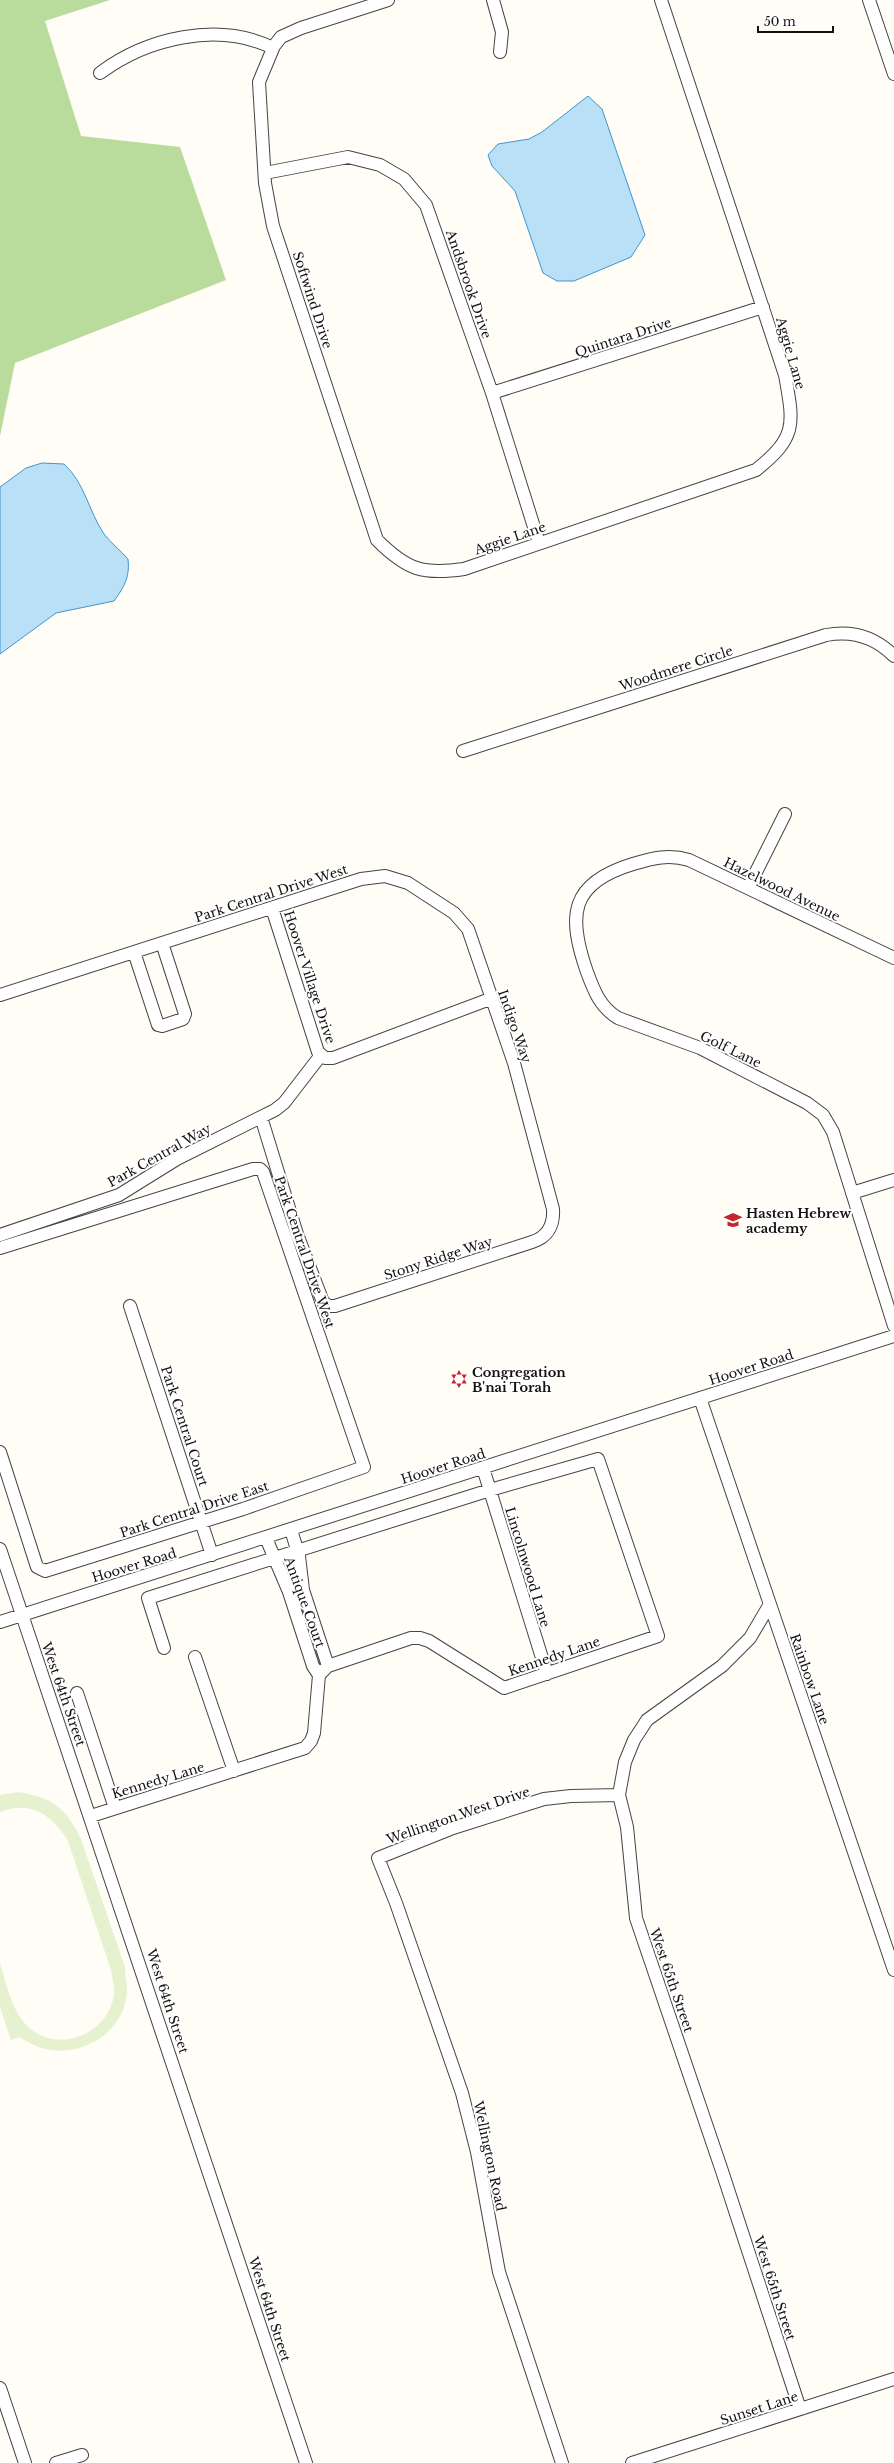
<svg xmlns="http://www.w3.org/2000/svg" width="894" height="2463" viewBox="0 0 894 2463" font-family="'Libre Baskerville',serif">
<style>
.forest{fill:#b9dc9c}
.pitch{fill:#e6f2cf}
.water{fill:#b9e0f7;stroke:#3f96cf}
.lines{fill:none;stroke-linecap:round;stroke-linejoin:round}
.minor-casing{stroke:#444;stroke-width:14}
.minor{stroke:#fff;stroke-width:12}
.labels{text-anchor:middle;stroke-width:4;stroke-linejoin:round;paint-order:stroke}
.street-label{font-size:13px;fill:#111;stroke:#fff}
.poi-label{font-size:13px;font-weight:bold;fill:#111;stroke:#fff;text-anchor:start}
</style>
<rect width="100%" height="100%" fill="#fffdf5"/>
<!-- forest -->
<path class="forest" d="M0,0H110L45,21L81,136L180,147L226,280L15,363L0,436Z"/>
<!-- pitch -->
<path class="pitch" d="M19,1792C53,1798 66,1808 81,1839L125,1967C125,1974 127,1982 127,1989C127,2028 87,2056 50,2050C40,2049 28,2042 19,2037L11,2040L0,2007V1964C6,1982 10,2004 22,2020C47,2054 100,2041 112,2003C116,1992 113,1981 111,1970L68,1841C52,1815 31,1800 0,1812V1795Z"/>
<!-- water -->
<path class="water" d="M588,96L602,109L645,235L631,257L574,281H557L543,273L515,191L492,166L488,155L498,144L529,139L542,132Z
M42,463L64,464C85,483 88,510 104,534C111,543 121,551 128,559C130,576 125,586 114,601L56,613L0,654V487L26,468Z"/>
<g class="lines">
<!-- minor casing -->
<g class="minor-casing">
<path id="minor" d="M388,0L301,28L281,37L274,46L259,82L265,183L273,226L377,540C407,570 423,575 464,569L756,470C797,437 794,425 785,375L661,0
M493,0L502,32L500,52
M869,0L894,74
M100,73C147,38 218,21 273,48
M265,173L348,157L380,165L404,179L426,205L492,393L539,543
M492,393L763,307
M463,751L826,635C852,630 875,637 894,656
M748,888L785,814
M272,908L318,1052L325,1058H333L490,999
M134,952L158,1025L162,1026L183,1019L185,1014L162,943
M894,958L689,860C669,854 653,858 633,864C570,883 567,915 587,972C594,991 600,1007 618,1018L700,1048L807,1103L823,1115L833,1132L894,1326
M0,995L361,879L385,876L408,883L454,913L468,929L514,1063L553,1209C554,1225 548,1237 532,1242L335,1306H329L323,1302L297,1234L261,1117
M852,1193L894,1180
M0,1235L119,1195L177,1159L275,1110L284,1103L321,1055
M0,1248L253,1169H260L263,1172L364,1467L243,1509L45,1571L37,1567L0,1452
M130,1306L212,1555
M700,1398L894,1970
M483,1468L547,1674
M291,1530L299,1556L303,1590L328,1666
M266,1538L289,1592L313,1666L319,1675
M0,1549L306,2463
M770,1604L750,1638L722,1666L647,1720L634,1740L625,1762L619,1795L627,1827L636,1918L722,2171L800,2409
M0,1622L894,1336
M195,1657L234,1771
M77,1693L115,1808
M91,1816L305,1748L311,1741L314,1733L319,1675L328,1666L411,1638H420L429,1641L504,1688L658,1636L598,1459L490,1490L148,1598L164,1648
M0,2388L25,2463
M56,2463L82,2455
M562,2463L499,2272L477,2152L462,2093L396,1903L378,1858L453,1828L544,1799L571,1796L619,1795
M632,2463L894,2379"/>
</g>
<!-- minor -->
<use href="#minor" class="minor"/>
</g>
<!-- icons -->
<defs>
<g id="school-bare" transform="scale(1.38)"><path d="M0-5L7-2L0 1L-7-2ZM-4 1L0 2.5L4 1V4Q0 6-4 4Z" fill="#c4262e" stroke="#fff" stroke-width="2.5" paint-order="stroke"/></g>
<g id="synagogue-bare" transform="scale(1.38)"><path d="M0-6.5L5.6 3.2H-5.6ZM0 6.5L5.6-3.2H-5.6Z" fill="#c4262e" stroke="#fff" stroke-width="2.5" paint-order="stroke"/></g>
</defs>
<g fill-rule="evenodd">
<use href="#school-bare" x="733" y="1220"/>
<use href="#synagogue-bare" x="459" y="1379"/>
</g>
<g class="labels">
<!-- street labels -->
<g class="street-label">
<text transform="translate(469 284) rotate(71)" y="5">Andsbrook Drive</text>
<text transform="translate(313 300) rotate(72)" y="5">Softwind Drive</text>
<text transform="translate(623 337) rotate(-18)" y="5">Quintara Drive</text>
<text transform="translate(791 353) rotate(74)" y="5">Aggie Lane</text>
<text transform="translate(510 538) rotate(-19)" y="5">Aggie Lane</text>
<text transform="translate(676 668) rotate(-18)" y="5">Woodmere Circle</text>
<text transform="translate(782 889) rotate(26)" y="5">Hazelwood Avenue</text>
<text transform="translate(271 893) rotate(-18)" y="5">Park Central Drive West</text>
<text transform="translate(310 977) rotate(72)" y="5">Hoover Village Drive</text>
<text transform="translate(515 1026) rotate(71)" y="5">Indigo Way</text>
<text transform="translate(731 1049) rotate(26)" y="5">Golf Lane</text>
<text transform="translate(159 1155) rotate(-29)" y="5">Park Central Way</text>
<text transform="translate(305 1252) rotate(71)" y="5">Park Central Drive West</text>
<text transform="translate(438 1258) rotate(-18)" y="5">Stony Ridge Way</text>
<text transform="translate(751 1367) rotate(-18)" y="5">Hoover Road</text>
<text transform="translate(185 1426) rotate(72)" y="5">Park Central Court</text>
<text transform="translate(443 1466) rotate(-18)" y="5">Hoover Road</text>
<text transform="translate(194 1509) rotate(-18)" y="5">Park Central Drive East</text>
<text transform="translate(134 1565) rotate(-17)" y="5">Hoover Road</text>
<text transform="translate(528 1567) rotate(73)" y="5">Lincolnwood Lane</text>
<text transform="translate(305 1602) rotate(70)" y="5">Antique Court</text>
<text transform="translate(554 1656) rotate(-19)" y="5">Kennedy Lane</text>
<text transform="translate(810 1679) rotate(71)" y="5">Rainbow Lane</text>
<text transform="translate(64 1694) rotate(71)" y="5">West 64th Street</text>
<text transform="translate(158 1780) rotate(-17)" y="5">Kennedy Lane</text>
<text transform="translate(458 1815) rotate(-19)" y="5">Wellington West Drive</text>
<text transform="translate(672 1980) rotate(71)" y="5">West 65th Street</text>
<text transform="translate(168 2001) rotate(72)" y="5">West 64th Street</text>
<text transform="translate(490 2156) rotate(78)" y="5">Wellington Road</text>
<text transform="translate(775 2288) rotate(72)" y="5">West 65th Street</text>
<text transform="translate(270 2309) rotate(72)" y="5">West 64th Street</text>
<text transform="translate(759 2408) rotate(-18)" y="5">Sunset Lane</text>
</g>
<!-- poi labels -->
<g class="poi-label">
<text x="746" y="1218">Hasten Hebrew<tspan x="746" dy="15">academy</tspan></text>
<text x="472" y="1377">Congregation<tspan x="472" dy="15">B'nai Torah</tspan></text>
</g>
</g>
<!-- scale -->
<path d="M758 26v6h75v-6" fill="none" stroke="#111111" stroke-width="2"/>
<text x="764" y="26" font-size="12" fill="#111111" stroke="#ffffff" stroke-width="3" paint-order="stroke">50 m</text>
</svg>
